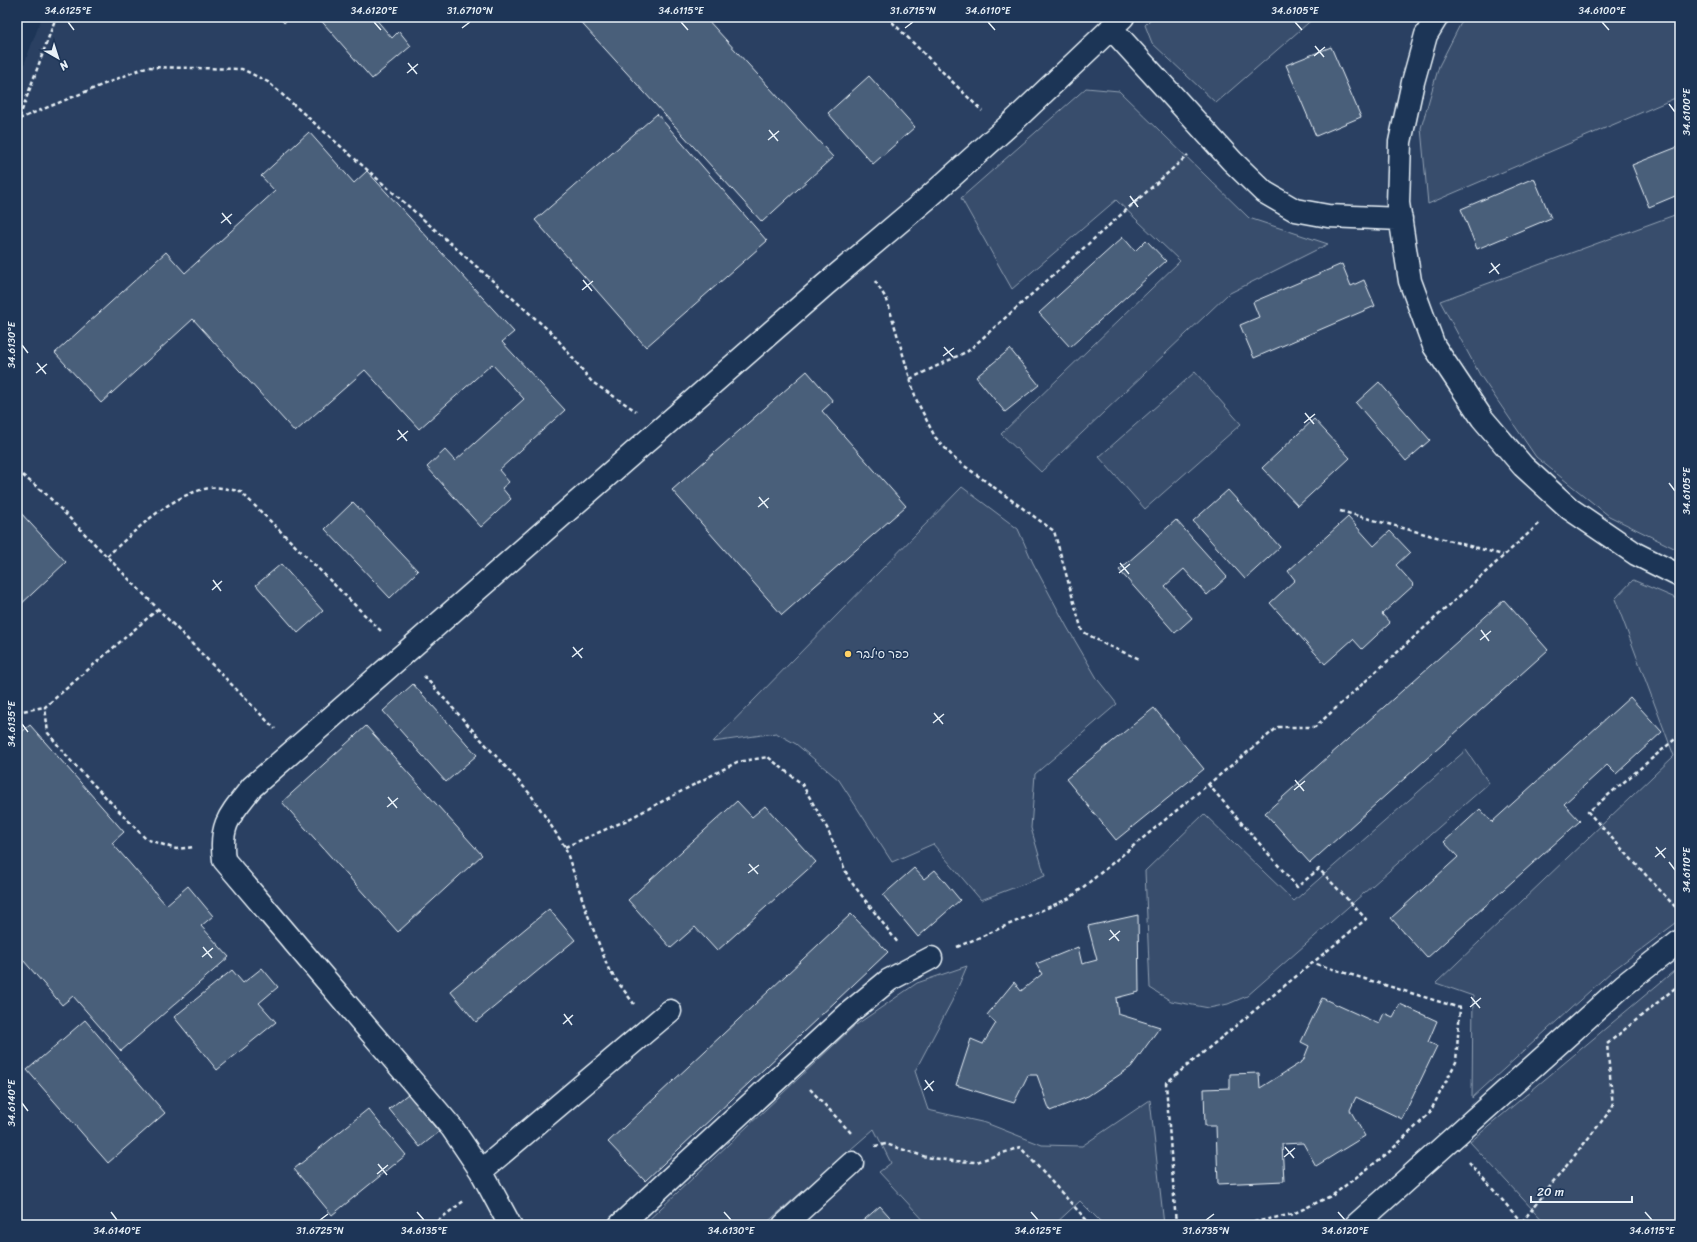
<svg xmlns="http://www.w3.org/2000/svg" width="1697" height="1242" viewBox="0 0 1697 1242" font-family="Sriracha,'Playpen Sans Hebrew',sans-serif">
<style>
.built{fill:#2a4162}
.green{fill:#374d6c;stroke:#909fb2}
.building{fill:#495e7a;stroke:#e8f1f8}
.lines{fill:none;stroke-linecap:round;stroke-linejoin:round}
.minor-casing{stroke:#e8f1f8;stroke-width:25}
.path{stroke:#e8f1f8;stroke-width:2.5;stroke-dasharray:4 3;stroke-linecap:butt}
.minor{stroke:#1d3557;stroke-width:22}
.ticks{fill:none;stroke:#e8f1f8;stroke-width:1.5}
.poi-dot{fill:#ffd166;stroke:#1d3557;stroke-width:1.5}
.labels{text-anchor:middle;stroke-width:3;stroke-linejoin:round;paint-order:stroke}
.poi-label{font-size:12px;fill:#e8f1f8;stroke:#1d3557;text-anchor:start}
.neatline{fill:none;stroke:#e8f1f8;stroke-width:1.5}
.ticks-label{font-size:10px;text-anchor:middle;fill:#e8f1f8}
</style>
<rect width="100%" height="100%" fill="#1d3557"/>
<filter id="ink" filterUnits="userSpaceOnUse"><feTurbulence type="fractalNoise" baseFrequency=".025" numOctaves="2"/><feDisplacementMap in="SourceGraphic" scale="8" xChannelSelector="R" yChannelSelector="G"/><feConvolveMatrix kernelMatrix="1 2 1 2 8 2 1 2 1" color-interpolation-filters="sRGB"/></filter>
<g filter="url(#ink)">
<!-- built -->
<path class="built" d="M42,17H1680V1225H17V83Z"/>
<!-- green -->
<path class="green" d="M1153,17H1315L1216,103L1152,43L1145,25Z
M1464,17H1680V96L1428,204L1421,128L1439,66Z
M1086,88L1119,91L1249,218L1328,244L1228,294L1041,472L1001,434L1180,261L1116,200L1012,289L961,198Z
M1680,213V551L1609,516L1536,457L1480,375L1440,301Z
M1195,372L1241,424L1145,509L1099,457Z
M962,487L1018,529L1033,563L1067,627L1098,680L1117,704L1035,774L1031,828L1045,876L981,900L933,844L892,862L839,780L796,744L776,733L713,742Z
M1633,580L1680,600V920L1612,971L1472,1098L1473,996L1436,983L1674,756L1615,599Z
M1466,750L1489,783L1247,996L1228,1004L1209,1008L1171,1001L1150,988L1145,871L1204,814L1294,901Z
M967,966L952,1001L915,1071L928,1110L986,1123L1042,1145L1082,1146L1150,1100L1164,1225H1104L1080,1201L1054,1225H928L879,1172L891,1163L874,1129L764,1225H643L853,1027L917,983Z
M1680,966V1225H1547L1470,1142Z"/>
<!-- building -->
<path class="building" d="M279,17H291L284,23Z
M318,17H374L392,38L399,31L411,46L372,79Z
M576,17H705L833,157L762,222Z
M1331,47L1361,117L1316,136L1286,65Z
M869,76L915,127L873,164L828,113Z
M657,114L767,241L646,347L535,220Z
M309,132L354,183L367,171L514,332L502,342L565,410L499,470L509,482L502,488L511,499L481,527L427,467L445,450L455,461L524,399L492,364L419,429L365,370L295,432L193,319L101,403L55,353L166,252L185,273L275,191L261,176Z
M1680,146V194L1649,207L1632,165Z
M1534,178L1551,218L1477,249L1461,209Z
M1123,237L1135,251L1146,240L1166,261L1070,347L1039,313Z
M1342,264L1351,286L1364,280L1375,306L1254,358L1240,325L1259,317L1253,302Z
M1010,349L1039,385L1005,412L976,377Z
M807,371L833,401L822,411L906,506L782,615L672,490Z
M1379,382L1430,440L1406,461L1356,403Z
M1314,419L1350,458L1298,506L1262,468Z
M1228,490L1280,547L1245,579L1193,521Z
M353,502L418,571L390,598L325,529Z
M19,511L66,562L17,608V513Z
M1348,517L1374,546L1390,531L1410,552L1396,565L1414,585L1382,614L1390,623L1362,649L1353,639L1325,664L1270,603L1295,580L1288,571Z
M1176,520L1227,577L1207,595L1184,569L1165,586L1192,618L1175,633L1119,570Z
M281,564L323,611L298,633L256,585Z
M1504,600L1548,650L1310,863L1265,813Z
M413,684L477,755L446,782L383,711Z
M1630,697L1662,732L1616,774L1607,765L1564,804L1580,821L1427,958L1391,918L1458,857L1444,842L1480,809L1492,822Z
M1154,708L1204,769L1116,840L1066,779Z
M30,725L124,832L112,843L166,905L188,886L213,916L201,926L229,957L121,1051L73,996L62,1005L17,953V736Z
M366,726L482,855L398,932L282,802Z
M737,801L752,817L765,806L816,862L717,951L695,927L671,948L628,900Z
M914,868L924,879L935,870L960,900L918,937L883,895Z
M549,909L575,940L476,1022L450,991Z
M851,914L888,952L645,1181L608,1142Z
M1138,915L1139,992L1116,998L1118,1014L1160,1027L1131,1067L1088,1096L1050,1111L1037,1075H1028L1014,1103L956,1085L971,1039L983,1044L996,1023L987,1015L1014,982L1021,991L1042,974L1036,964L1078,947L1082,964L1097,960L1088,926Z
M262,968L278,987L259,1003L276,1022L217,1070L174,1017L232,970L243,983Z
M1322,998L1379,1024L1384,1013L1393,1017L1400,1004L1437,1021L1428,1042L1437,1046L1402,1119L1356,1097L1350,1110L1365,1136L1316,1166L1303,1143L1282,1144L1284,1181L1218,1184L1216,1126H1205L1204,1089L1230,1088V1074L1259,1073L1260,1088L1303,1061L1309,1046L1301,1042Z
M85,1020L165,1113L108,1163L27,1070Z
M408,1094L439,1132L420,1147L389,1109Z
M368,1109L406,1155L332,1215L294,1169Z
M880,1206L897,1225H858Z"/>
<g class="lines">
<!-- minor casing -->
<g class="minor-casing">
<path id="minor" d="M1437,17L1426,35L1413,82L1400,142L1398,203L1410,281L1434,346L1482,418L1523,466L1570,509L1636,554L1680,576
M1111,28L1232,161L1264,192L1295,210L1328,216L1401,219
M481,1171L670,1011
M510,1225L481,1171L452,1128L224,860C219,823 231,814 252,787L825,285L929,197L1017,118L1123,17
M620,1225L850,1012L889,980L931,958
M784,1225L852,1163
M1356,1225L1624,985L1680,941"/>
</g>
<!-- path -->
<path class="path" d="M887,17L982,111
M19,119L146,67L242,69L268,82L554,335L592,382L636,411
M17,124L56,17
M875,281L887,300L916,399L935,437L955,459L1054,531L1082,631L1106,645L1140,659
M910,379L968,351L1188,155
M17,471L45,493L275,729
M1340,511L1503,555
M107,556C137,530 168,496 209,488C218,486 231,490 240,491L383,633
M158,609L45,707L48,733L71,761L146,839L176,849L194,847
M424,676L531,795L565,847L587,913L609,970L634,1004
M17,712L45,707
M1680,735L1588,812L1680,912
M565,847L625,821L737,762L768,757L802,784L827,828L849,879L898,943
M957,947L1070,898L1278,727H1315L1541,522
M810,1089L852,1134
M875,1146L886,1144L926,1157L953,1161L977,1162L1020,1147L1091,1225
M1469,1162L1524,1225
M1522,1222L1613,1107L1607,1044L1680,984
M287,1225L305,1223H363L388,1221L428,1225
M432,1225L465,1200
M1176,1225L1166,1083L1366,919L1319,869L1297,887L1208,784
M1240,1225L1293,1214L1333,1195L1388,1153L1429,1114L1456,1062L1460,1008L1313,963"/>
<!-- minor -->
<use href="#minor" class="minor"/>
</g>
</g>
<!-- ticks -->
<path class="ticks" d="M68,22L74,30M374,22L381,30M681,22L688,30M988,22L995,30M1295,22L1302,30M1602,22L1609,30M462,28L470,22M905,28L913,22M1315,46L1324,57M1314,56L1325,47M408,63L417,74M407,73L418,64M1669,104L1675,112M769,130L778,141M768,140L779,131M1130,196L1138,207M1129,206L1139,197M222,213L231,224M221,223L232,214M1491,263L1499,274M1489,273L1500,264M583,280L592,291M582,290L593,281M22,345L28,353M944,347L953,357M943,356L954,348M37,363L46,374M36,373L47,364M1305,413L1314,424M1304,423L1315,414M398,430L407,441M397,440L408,431M1669,483L1675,491M759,497L768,508M758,507L769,498M1120,563L1129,574M1119,573L1130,564M213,580L221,591M212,590L222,581M1481,630L1489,641M1480,640L1491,631M573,647L582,658M572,657L583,648M934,713L943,724M933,723L944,714M22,724L28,732M1295,780L1304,791M1294,790L1305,781M388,797L397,808M387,807L398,798M1656,847L1665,858M1655,857L1666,848M1669,862L1675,870M749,864L758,874M748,873L759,865M1110,930L1119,941M1109,940L1120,931M203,947L212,958M202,957L213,948M1471,997L1480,1008M1470,1007L1481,998M564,1014L572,1025M563,1024L573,1015M925,1080L933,1091M924,1090L934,1081M22,1103L28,1111M1285,1147L1294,1158M1284,1157L1295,1148M378,1164L387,1175M377,1174L388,1165M111,1212L117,1220M417,1212L424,1220M724,1212L731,1220M1031,1212L1038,1220M1338,1212L1345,1220M1645,1212L1652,1220M320,1220L328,1214M1206,1220L1214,1214"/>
<!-- markers -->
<circle class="poi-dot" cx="848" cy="654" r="4"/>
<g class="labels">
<!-- poi labels -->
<g class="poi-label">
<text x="856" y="658">כפר סילבר</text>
</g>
</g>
<!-- margin -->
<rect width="1697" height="1242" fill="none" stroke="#1d3557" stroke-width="44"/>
<!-- north arrow -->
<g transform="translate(58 58) rotate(141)" stroke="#1d3557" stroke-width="3" paint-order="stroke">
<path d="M0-3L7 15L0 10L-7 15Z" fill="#e8f1f8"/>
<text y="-6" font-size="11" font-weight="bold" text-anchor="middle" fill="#e8f1f8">N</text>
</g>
<!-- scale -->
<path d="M1531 1196v6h101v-6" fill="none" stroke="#e8f1f8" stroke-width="2"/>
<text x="1537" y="1196" font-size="12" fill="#e8f1f8" stroke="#1d3557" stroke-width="3" paint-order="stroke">20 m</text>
<rect x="22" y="22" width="1653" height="1198" class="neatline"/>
<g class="ticks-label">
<text x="68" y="14">34.6125°E</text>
<text x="374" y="14">34.6120°E</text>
<text x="470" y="14">31.6710°N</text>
<text x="681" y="14">34.6115°E</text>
<text x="913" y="14">31.6715°N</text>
<text x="988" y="14">34.6110°E</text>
<text x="1295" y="14">34.6105°E</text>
<text x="1602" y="14">34.6100°E</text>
<text transform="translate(1686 112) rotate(-90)" y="4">34.6100°E</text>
<text transform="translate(11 345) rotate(-90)" y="4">34.6130°E</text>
<text transform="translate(1686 491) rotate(-90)" y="4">34.6105°E</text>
<text transform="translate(11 724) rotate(-90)" y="4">34.6135°E</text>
<text transform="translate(1686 870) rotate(-90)" y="4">34.6110°E</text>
<text transform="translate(11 1103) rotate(-90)" y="4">34.6140°E</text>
<text x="117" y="1234">34.6140°E</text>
<text x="320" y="1234">31.6725°N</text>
<text x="424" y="1234">34.6135°E</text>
<text x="731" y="1234">34.6130°E</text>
<text x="1038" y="1234">34.6125°E</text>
<text x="1206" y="1234">31.6735°N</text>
<text x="1345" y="1234">34.6120°E</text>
<text x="1652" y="1234">34.6115°E</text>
</g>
</svg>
